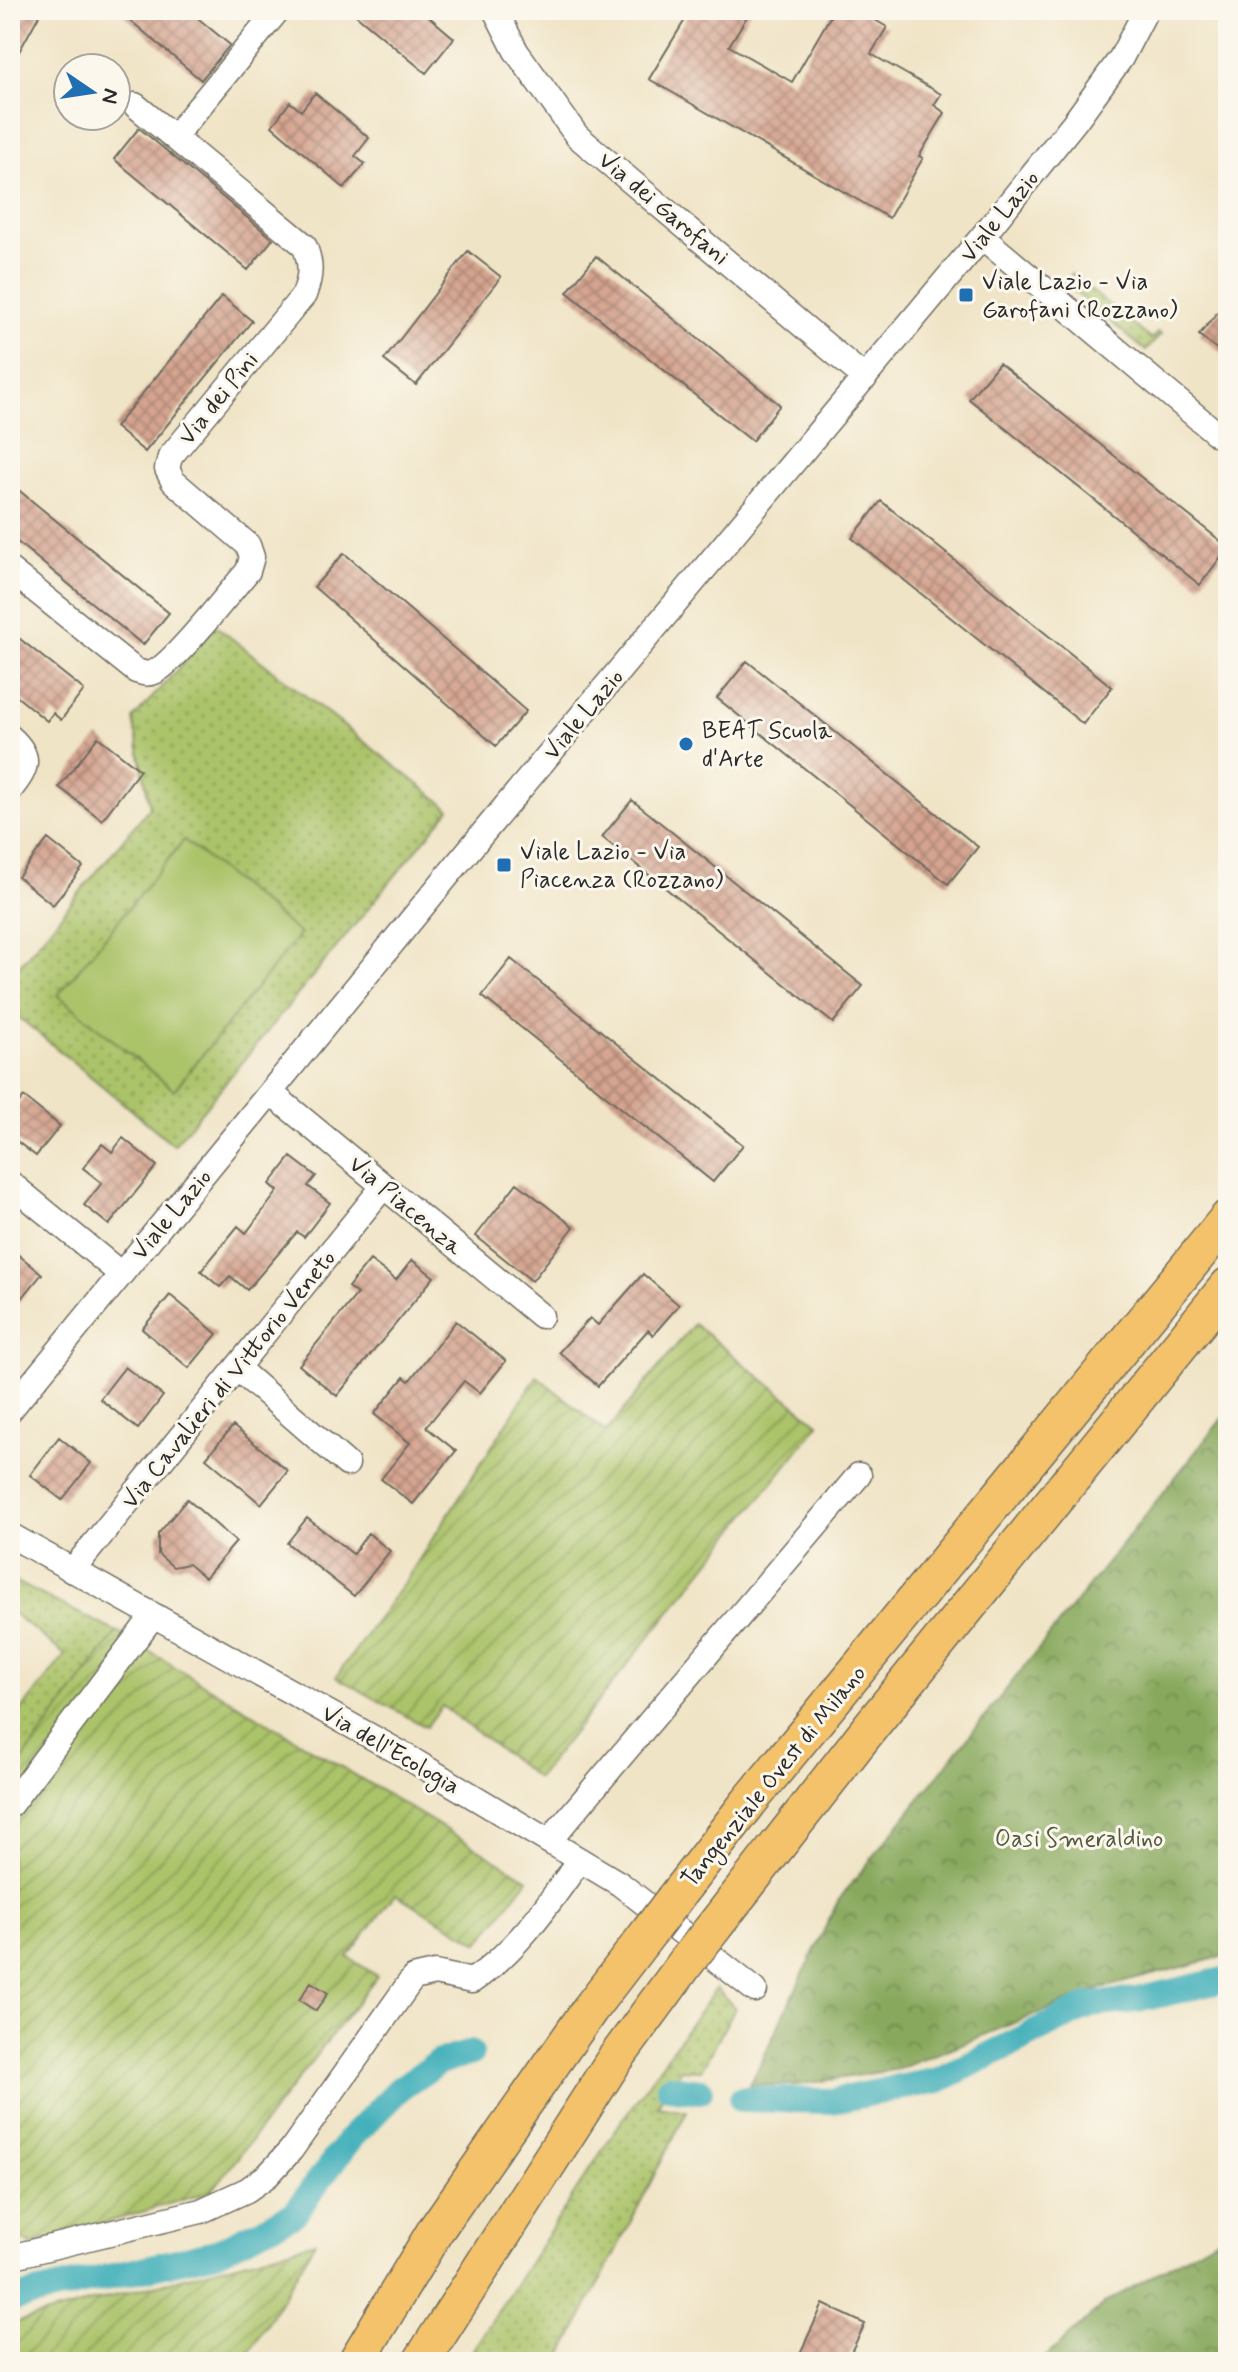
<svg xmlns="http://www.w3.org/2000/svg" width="1238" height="2372" viewBox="0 0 1238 2372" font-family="Mynerve,sans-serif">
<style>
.grass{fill:url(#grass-dots);stroke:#6b774a;stroke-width:2}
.forest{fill:url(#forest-crowns);stroke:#5a6a44;stroke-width:2}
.garden{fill:url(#garden-furrows);stroke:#6b774a;stroke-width:2}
.pitch{fill:#abc369;stroke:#6b774a;stroke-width:2}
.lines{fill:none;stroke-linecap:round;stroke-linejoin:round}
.canal{stroke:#3eaeb9;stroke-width:26}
.building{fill:url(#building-cross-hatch)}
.minor-casing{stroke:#706c61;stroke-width:27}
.highway-casing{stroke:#706c61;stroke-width:39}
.minor{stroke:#fff;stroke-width:24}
.highway{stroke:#f3c26a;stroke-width:36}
.highway-bridge-casing{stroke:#706c61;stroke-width:39;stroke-linecap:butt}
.highway-bridge{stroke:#f3c26a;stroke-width:36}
.poi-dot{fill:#1f6fb2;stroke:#fbf7ec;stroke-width:3}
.labels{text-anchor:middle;stroke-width:6;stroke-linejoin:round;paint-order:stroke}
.street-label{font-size:24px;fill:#2b2b2b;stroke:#fbf7ec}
.poi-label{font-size:24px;fill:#2b2b2b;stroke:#fbf7ec;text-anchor:start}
.park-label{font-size:24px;fill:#51593e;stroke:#fbf7ec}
</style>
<defs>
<pattern id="grass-dots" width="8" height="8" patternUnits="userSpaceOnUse" patternTransform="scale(2)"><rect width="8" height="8" fill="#abc369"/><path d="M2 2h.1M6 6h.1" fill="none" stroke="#8b9f57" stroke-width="1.8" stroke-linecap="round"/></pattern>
<pattern id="forest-crowns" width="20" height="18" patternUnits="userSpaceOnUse" patternTransform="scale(2)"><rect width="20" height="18" fill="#88a95d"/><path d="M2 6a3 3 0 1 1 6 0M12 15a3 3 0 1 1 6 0" fill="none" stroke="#6f8a4d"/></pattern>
<pattern id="garden-furrows" width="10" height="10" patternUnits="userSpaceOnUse" patternTransform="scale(2)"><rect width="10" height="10" fill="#abc369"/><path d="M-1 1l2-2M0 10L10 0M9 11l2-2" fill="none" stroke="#8b9f57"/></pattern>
<pattern id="building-cross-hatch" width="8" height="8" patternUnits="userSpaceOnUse" patternTransform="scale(2)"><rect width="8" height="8" fill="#d5a490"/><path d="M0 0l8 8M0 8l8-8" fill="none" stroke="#ad8676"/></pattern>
</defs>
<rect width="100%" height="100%" fill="#fbf7ec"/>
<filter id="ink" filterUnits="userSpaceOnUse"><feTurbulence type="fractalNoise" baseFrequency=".0125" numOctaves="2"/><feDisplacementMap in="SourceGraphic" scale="16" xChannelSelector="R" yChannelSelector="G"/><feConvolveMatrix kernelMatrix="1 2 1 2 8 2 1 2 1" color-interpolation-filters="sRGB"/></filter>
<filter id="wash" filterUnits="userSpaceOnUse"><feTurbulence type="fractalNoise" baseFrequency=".006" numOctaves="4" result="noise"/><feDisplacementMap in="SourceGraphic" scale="32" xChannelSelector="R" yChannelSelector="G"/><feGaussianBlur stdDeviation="1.8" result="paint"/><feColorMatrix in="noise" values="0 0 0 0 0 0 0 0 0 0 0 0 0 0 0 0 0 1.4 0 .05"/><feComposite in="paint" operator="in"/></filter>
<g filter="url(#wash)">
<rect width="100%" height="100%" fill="#f0e4c6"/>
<!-- grass -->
<path class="grass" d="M1071,274L1151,339L1158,332L1161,334L1146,351L1064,283Z
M216,626L450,809L174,1145L10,1010V977L150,807L133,719Z
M10,1579L117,1632L10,1777V1725L65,1655L10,1611Z
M716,1988L735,2008L701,2070L681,2069L657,2106L687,2111L559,2362H465L620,2123Z"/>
<!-- forest -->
<path class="forest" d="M1228,1411V1955L1102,1988L899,2069L797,2085H750L838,1901Z
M1228,2232V2349L1204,2362H1040L1105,2303Z"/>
<!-- garden -->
<path class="garden" d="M694,1324L819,1424L537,1778L442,1706L426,1727L336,1677L406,1580L537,1376L606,1432Z
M117,1632L528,1879L479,1943L395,1894L348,1957L377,1976L212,2191L31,2245L10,2234V1777Z
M315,2242L244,2362H10V2324Z"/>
<!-- pitch -->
<path class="pitch" d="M184,840L300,934L174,1090L58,995Z"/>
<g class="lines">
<!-- canal -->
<path class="canal" d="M669,2087L700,2091
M742,2099L832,2101L939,2080L1090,2005L1137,2000L1228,1979
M10,2300L216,2252L294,2214L350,2139L399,2089L439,2062L471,2053"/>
</g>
<g id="blocks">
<!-- building -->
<path class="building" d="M10,10H42L10,68Z
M118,10H188L230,45L201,80Z
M350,10H421L454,38L426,73Z
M691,10H751L729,46L792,82L834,10H858L887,27L871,54L941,94L934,105L945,113L919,156L923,158L889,218L649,79Z
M315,93L369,138L355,156L365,164L344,188L272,126L290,102L301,111Z
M139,128L273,239L248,270L114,159Z
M468,251L501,277L416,385L384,360Z
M596,256L780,405L752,441L567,292Z
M222,296L252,321L145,452L115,427Z
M1228,299V358L1199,335Z
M999,363L1228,547L1200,585L969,399Z
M10,483L169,613L143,645L10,536Z
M881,501L1112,687L1083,724L852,538Z
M344,553L526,711L496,746L314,587Z
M10,631L84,690L61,720L53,713L47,721L10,691Z
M747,661L978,847L948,884L717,698Z
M98,737L140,770L102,820L59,787Z
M632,800L863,986L833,1023L602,837Z
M48,839L83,867L53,905L18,877Z
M511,959L743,1145L713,1182L482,996Z
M24,1097L60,1126L36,1156L10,1136V1115Z
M123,1138L157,1166L109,1225L84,1205L102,1183L83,1168L102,1144L112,1152Z
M291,1157L316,1176L308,1186L330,1203L304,1237L297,1232L247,1290L230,1276L220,1287L201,1271L238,1226L246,1233L278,1191L270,1184Z
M517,1183L574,1227L532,1281L476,1236Z
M10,1248L42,1274L10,1313Z
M370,1260L396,1280L412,1260L434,1277L337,1396L299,1365L357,1294L348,1287Z
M643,1274L679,1305L653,1335L648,1330L598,1386L559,1352L590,1318L598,1325Z
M170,1295L217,1334L189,1368L142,1329Z
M456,1321L506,1361L480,1393L464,1381L426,1427L456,1451L413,1504L381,1479L410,1443L374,1414L404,1377L409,1381Z
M125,1367L163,1396L138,1429L100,1399Z
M233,1426L288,1471L261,1504L206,1458Z
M59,1437L91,1463L62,1500L30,1475Z
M187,1499L236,1542L205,1578L188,1564L173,1567L158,1554V1534Z
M307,1518L353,1554L368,1533L390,1551L354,1596L287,1543Z
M311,1982L328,1993L316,2011L299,2000Z
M823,2304L865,2324L846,2362H796Z"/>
</g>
</g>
<g filter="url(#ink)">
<use href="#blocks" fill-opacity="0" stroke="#706c61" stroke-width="2"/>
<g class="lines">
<!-- minor casing -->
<g class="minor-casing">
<path id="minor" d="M495,10L516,51L577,136L865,378
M175,136L278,10
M982,237L1228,443
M10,570L136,671C143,673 147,675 154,672C174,664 230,591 248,571L252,557L248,545L173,481L167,469L170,457L304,295C311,276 312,264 304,245L135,105
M10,737C33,757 27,769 10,790
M271,1093L541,1316
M10,1183L121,1274
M238,1369L347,1464
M10,1410L458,863L982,237L1076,120L1121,58L1146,10
M10,1535L404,1755L620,1884L755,1990
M72,1571L383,1187
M10,1805L153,1616
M549,1841L859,1475
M10,2257L201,2211L247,2190L268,2175L291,2150L413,1978L435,1973L472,1981C518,1950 548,1904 580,1860"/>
</g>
<!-- highway casing -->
<g class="highway-casing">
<path id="highway" d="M674,1899L749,1802L1228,1218
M713,1928L871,1726L1228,1286
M356,2362L435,2231L590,2009L649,1932
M421,2362L613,2062L687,1961"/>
</g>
<!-- minor -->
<use href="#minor" class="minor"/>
<!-- highway -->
<use href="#highway" class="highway"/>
<!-- highway-bridge casing -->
<g class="highway-bridge-casing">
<path id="highway-bridge" d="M649,1932L674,1899
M687,1961L713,1928"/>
</g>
<!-- highway-bridge -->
<use href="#highway-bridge" class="highway-bridge"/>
</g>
</g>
<!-- markers -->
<g class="poi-dot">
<rect x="958" y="287" width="16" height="16" rx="4"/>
<circle cx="686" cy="744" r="8"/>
<rect x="496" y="857" width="16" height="16" rx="4"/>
</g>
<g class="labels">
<!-- street labels -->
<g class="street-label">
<text transform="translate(664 208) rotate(40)" y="8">Via dei Garofani</text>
<text transform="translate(999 216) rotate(-51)" y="8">Viale Lazio</text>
<text transform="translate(218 398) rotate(-51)" y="8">Via dei Pini</text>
<text transform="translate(583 714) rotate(-50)" y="8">Viale Lazio</text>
<text transform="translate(406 1205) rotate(40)" y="8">Via Piacenza</text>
<text transform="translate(171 1214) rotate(-50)" y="8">Viale Lazio</text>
<text transform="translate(228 1379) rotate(-51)" y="8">Via Cavalieri di Vittorio Veneto</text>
<text transform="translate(391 1749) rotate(30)" y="8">Via dell'Ecologia</text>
<text transform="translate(773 1776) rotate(-51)" y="8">Tangenziale Ovest di Milano</text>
</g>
<!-- poi labels -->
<g class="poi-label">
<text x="982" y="289">Viale Lazio - Via<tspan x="982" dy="28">Garofani (Rozzano)</tspan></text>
<text x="702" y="738">BEAT Scuola<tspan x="702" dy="28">d'Arte</tspan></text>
<text x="520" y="859">Viale Lazio - Via<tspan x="520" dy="28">Piacenza (Rozzano)</tspan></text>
</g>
<!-- park labels -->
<g class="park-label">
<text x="1079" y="1846">Oasi Smeraldino</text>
</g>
</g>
<!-- margin -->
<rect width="1238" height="2372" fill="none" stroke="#fbf7ec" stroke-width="40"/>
<!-- north arrow -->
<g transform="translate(92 92) rotate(103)"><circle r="38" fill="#fbf7ec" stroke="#a8a59f" stroke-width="2"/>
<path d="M0-6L14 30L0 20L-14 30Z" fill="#1f6fb2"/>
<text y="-12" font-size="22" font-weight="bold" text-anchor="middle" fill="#2b2b2b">N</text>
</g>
</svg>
